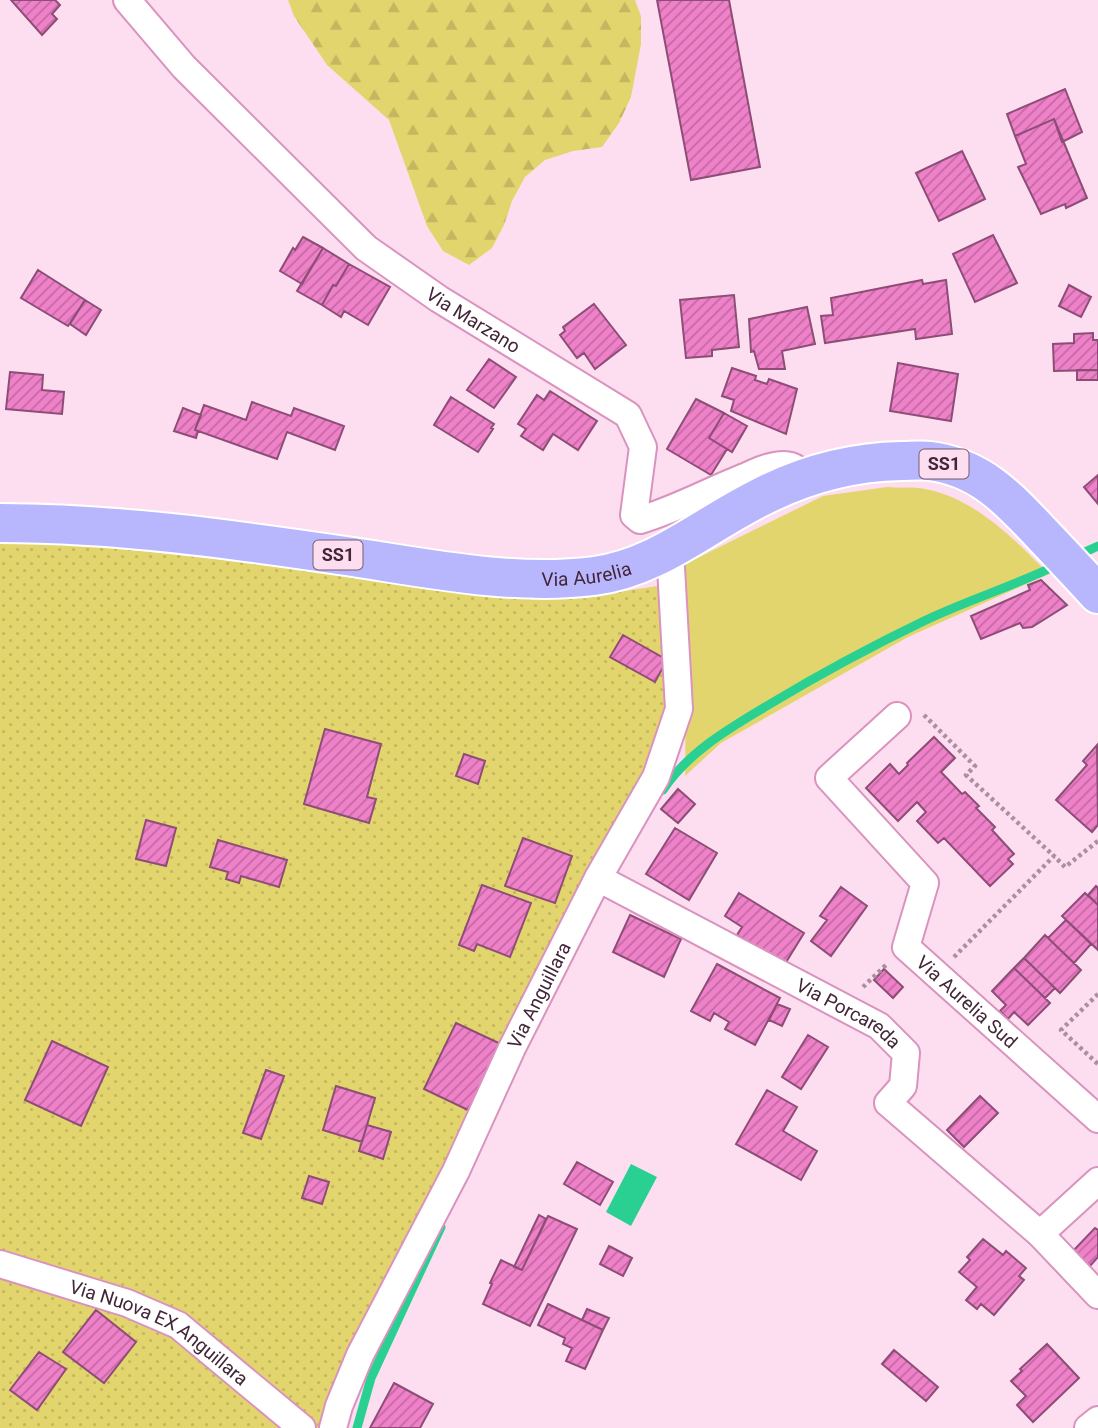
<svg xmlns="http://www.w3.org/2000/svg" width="1098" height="1428" viewBox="0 0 1098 1428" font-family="Roboto,sans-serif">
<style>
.grass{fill:#e3d56d}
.forest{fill:url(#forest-firs)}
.park{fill:url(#park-dots)}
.water{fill:#29d092}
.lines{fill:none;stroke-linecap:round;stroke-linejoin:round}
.stream{stroke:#29d092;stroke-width:9}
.building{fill:url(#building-hatch);stroke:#8d4d76;stroke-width:2}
.minor-casing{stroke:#da93bf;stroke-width:30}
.primary-casing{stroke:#fff;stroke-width:42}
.path{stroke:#ab8ea0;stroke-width:4.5;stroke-dasharray:3.5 3.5;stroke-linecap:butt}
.minor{stroke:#fff;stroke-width:26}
.primary{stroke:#b8b7fd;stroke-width:38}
.labels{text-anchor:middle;stroke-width:5;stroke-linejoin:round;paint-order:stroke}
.shield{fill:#fcdef0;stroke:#7a5d6f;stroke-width:2}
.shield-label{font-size:18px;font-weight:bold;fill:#422638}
.street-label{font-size:19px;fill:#422638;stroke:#fcdef0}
</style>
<defs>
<pattern id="forest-firs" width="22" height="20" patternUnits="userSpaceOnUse" patternTransform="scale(1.75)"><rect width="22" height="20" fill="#e3d56d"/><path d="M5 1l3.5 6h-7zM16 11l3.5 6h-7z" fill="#c4b75f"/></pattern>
<pattern id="park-dots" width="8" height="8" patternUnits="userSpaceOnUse" patternTransform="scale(1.75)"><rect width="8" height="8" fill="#e3d56d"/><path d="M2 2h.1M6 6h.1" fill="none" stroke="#c4b75f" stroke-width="1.8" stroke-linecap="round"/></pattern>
<pattern id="building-hatch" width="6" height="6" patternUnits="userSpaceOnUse" patternTransform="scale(1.75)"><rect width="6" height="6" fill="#ef81c9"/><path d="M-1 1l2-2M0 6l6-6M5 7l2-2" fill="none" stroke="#c369a4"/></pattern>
</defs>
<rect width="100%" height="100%" fill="#fcdef0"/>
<!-- grass -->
<path class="grass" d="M887,487C898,488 909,487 920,488C973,496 1013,538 1049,574L908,637L721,743L685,776L686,692L677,568L823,496Z"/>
<!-- forest -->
<path class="forest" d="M288,0H635L641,16V44L631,97L619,123L602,147L573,151L545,160L525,177L512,201L504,225L492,248L469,265L443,251L427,226L389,120L327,65L294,16Z"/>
<!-- park -->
<path class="park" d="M17,537L320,571L488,594L591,596L664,585L673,696L660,750L555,944L319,1428H0V539Z"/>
<!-- water -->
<path class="water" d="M631,1164L657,1177L631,1226L606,1212Z"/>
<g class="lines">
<!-- stream -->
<path class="stream" d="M1076,556L1098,546
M663,790C689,751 730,728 770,704C820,674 872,646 924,621C968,600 1014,586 1057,565
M357,1428L371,1378L441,1227"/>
</g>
<!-- building -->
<path class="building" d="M11,0H55L60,5L52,14L57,19L42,35Z
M657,0H729L760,167L691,180Z
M1065,89L1082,132L1062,142L1054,119L1015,136L1007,114Z
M1054,119L1087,198L1066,208L1065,204L1041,214L1018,167L1026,164L1015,136Z
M962,151L985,199L939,221L916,173Z
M993,235L1017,283L975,302L953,254Z
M303,237L323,248L302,284L280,271L293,248L295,250Z
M323,248L349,264L336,286L333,285L322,305L297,291Z
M349,264L390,287L368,325L344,311L341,317L322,305L333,285L336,286Z
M38,270L85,300L68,326L21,298Z
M922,280L923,284L946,280L952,334L916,339L915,329L825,343L821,316L833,315L831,298Z
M1069,285L1091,297L1081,317L1059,306Z
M734,295L739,347L712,350V356L686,358L680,300Z
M85,300L101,310L86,335L70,324Z
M594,304L626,345L595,369L584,353L577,358L560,335L565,331L563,327Z
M807,307L815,344L782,351L785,369H759L754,351L751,352L749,319Z
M1093,333V340H1098V370L1054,371L1053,344L1074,343V334Z
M489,359L516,377L494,408L467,390Z
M898,363L958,374L951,421L890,411Z
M732,368L756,376L755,380L767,384L769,379L797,389L786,434L731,411L734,400L722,396Z
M1077,370H1098V380H1077Z
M10,372L43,375L42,390L64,392L62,414L6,409Z
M550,391L597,421L578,450L553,434L543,450L521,436L526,429L518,424L537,395L544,400Z
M451,397L494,424L491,428L493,429L478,452L434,425Z
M696,399L724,413L709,438L727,449L711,475L667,449Z
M252,402L291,416L294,408L344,426L335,450L287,432L277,459L195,430L204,405L246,420Z
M183,408L201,415L195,430L198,431L196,438L174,431Z
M724,413L747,426L732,452L709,438Z
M1098,475V504L1084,487Z
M1041,580L1067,605L1032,627L1023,628L1020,623L981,639L971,616L1030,590L1028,585Z
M623,635L667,660L655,682L610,657Z
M325,729L381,744L367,797L376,799L369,823L304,804Z
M934,737L955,758L941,772L962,794L965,792L979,806L976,808L995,827L992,830L1014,854L1008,859L1013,864L990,886L944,838L938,843L917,821L926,812L917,802L898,821L866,788L890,764L899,774L908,765L907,763Z
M1097,745L1098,825L1092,832L1056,800L1087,765L1083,761Z
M464,754L485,761L478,784L456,776Z
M678,789L695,804L678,823L661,809Z
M146,820L176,828L166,866L136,859Z
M675,828L717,853L689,900L646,874Z
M523,838L572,856L555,903L505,886Z
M218,840L287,860L279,887L241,876L239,883L226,879L228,872L210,867Z
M482,885L531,903L510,957L477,944L474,951L459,945Z
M1096,886L1098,888V905L1088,895Z
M841,887L867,906L831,956L811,941L827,920L820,916Z
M739,893L804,933L785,964L737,935L742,927L725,916Z
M1085,893L1098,905V950L1062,916Z
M630,915L681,939L664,977L613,952Z
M1066,920L1091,944L1074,963L1048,938Z
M1045,935L1081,970L1060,993L1024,958Z
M1024,958L1055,988L1045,998L1014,968Z
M717,964L780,998L755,1045L725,1029L729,1022L714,1013L710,1021L691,1011Z
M1014,968L1050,1003L1028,1025L1014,1012L1008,1019L1000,1011L1006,1005L992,991Z
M884,969L903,987L893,998L874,980Z
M777,1004L790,1009L782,1026L769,1020Z
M456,1023L503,1045L472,1112L424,1089Z
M808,1035L828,1047L801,1089L782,1077Z
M52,1041L108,1067L81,1126L25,1100Z
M266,1070L284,1076L261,1139L243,1133Z
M336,1086L375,1098L362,1142L323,1130Z
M767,1090L797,1107L783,1131L817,1151L801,1180L736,1144Z
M980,1096L998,1113L964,1147L947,1130Z
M367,1125L391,1132L383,1159L359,1151Z
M577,1162L613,1182L600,1205L564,1184Z
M309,1176L329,1182L322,1204L302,1198Z
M539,1215L546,1219L522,1270L514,1267Z
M548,1216L577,1229L530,1326L483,1304L492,1284L490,1283L501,1260L522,1270Z
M1095,1228L1098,1230V1257L1089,1267L1073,1251Z
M983,1239L1003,1255L1006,1251L1026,1268L1019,1276L1024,1280L994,1315L981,1304L977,1309L966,1300L977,1287L959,1272L970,1260L967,1257Z
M609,1246L632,1258L623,1276L600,1264Z
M548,1304L603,1330L585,1369L566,1361L572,1348L563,1344L565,1338L538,1325Z
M587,1309L609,1318L603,1330L582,1320Z
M96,1310L136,1342L104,1383L63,1352Z
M1047,1344L1079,1378L1033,1422L1017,1405L1026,1396L1011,1381L1022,1371L1020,1369Z
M894,1350L938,1387L926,1401L882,1364Z
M39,1352L66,1369L37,1410L10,1390Z
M394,1383L433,1404L420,1428H370Z"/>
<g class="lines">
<!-- minor casing -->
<g class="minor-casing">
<g id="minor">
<path id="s1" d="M127,0L184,67L366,248L439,299L628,415L643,447L634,515L640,520C677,509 711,490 747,476C758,471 771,465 784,465C794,465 800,471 806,478"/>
<path id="s2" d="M897,716L829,778L925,883L906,947L1098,1119"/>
<path id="s3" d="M598,878L879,1026L906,1053L903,1086L888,1103L1040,1234L1098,1295"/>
<path d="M1040,1234L1098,1181"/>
<path id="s4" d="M0,1264L127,1303L178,1325L302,1428"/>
<path id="s5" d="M333,1428L339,1406L360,1355L456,1171L512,1048L598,878L656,777L679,709L670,550"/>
<path d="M1088,1428L1098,1420"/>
</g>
</g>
<!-- primary casing -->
<g class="primary-casing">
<g id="primary">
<path id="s6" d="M0,523C118,523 237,540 353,557C431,569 516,586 594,576C657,568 704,525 759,498C803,475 852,462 901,461C910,461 921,460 930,461C980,467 1009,499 1041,533C1060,553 1079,573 1098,594"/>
</g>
</g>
<!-- path -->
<path class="path" d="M924,715L975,766L966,775L1054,856
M954,957L1054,856L1065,867L1098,841
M863,987L887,964
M1098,994L1061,1030L1098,1064"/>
<!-- minor -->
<use href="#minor" class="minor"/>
<!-- primary -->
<use href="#primary" class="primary"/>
</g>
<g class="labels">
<!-- shield labels -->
<g class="shield">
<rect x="919.5" y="449.5" width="49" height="29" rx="5"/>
<rect x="313.5" y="540.5" width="49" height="29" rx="5"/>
</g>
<g class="shield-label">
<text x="944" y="470">SS1</text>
<text x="338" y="561">SS1</text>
</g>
<!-- street labels -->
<g class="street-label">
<text dy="7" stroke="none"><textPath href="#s1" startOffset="474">Via Marzano</textPath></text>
<text dy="7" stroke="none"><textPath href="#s6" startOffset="590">Via Aurelia</textPath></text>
<text dy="7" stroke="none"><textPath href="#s5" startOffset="480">Via Anguillara</textPath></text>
<text dy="7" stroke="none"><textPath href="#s2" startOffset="383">Via Aurelia Sud</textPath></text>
<text dy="7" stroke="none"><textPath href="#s3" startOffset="285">Via Porcareda</textPath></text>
<text dy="7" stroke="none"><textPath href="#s4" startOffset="175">Via Nuova EX Anguillara</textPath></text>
</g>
</g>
</svg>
